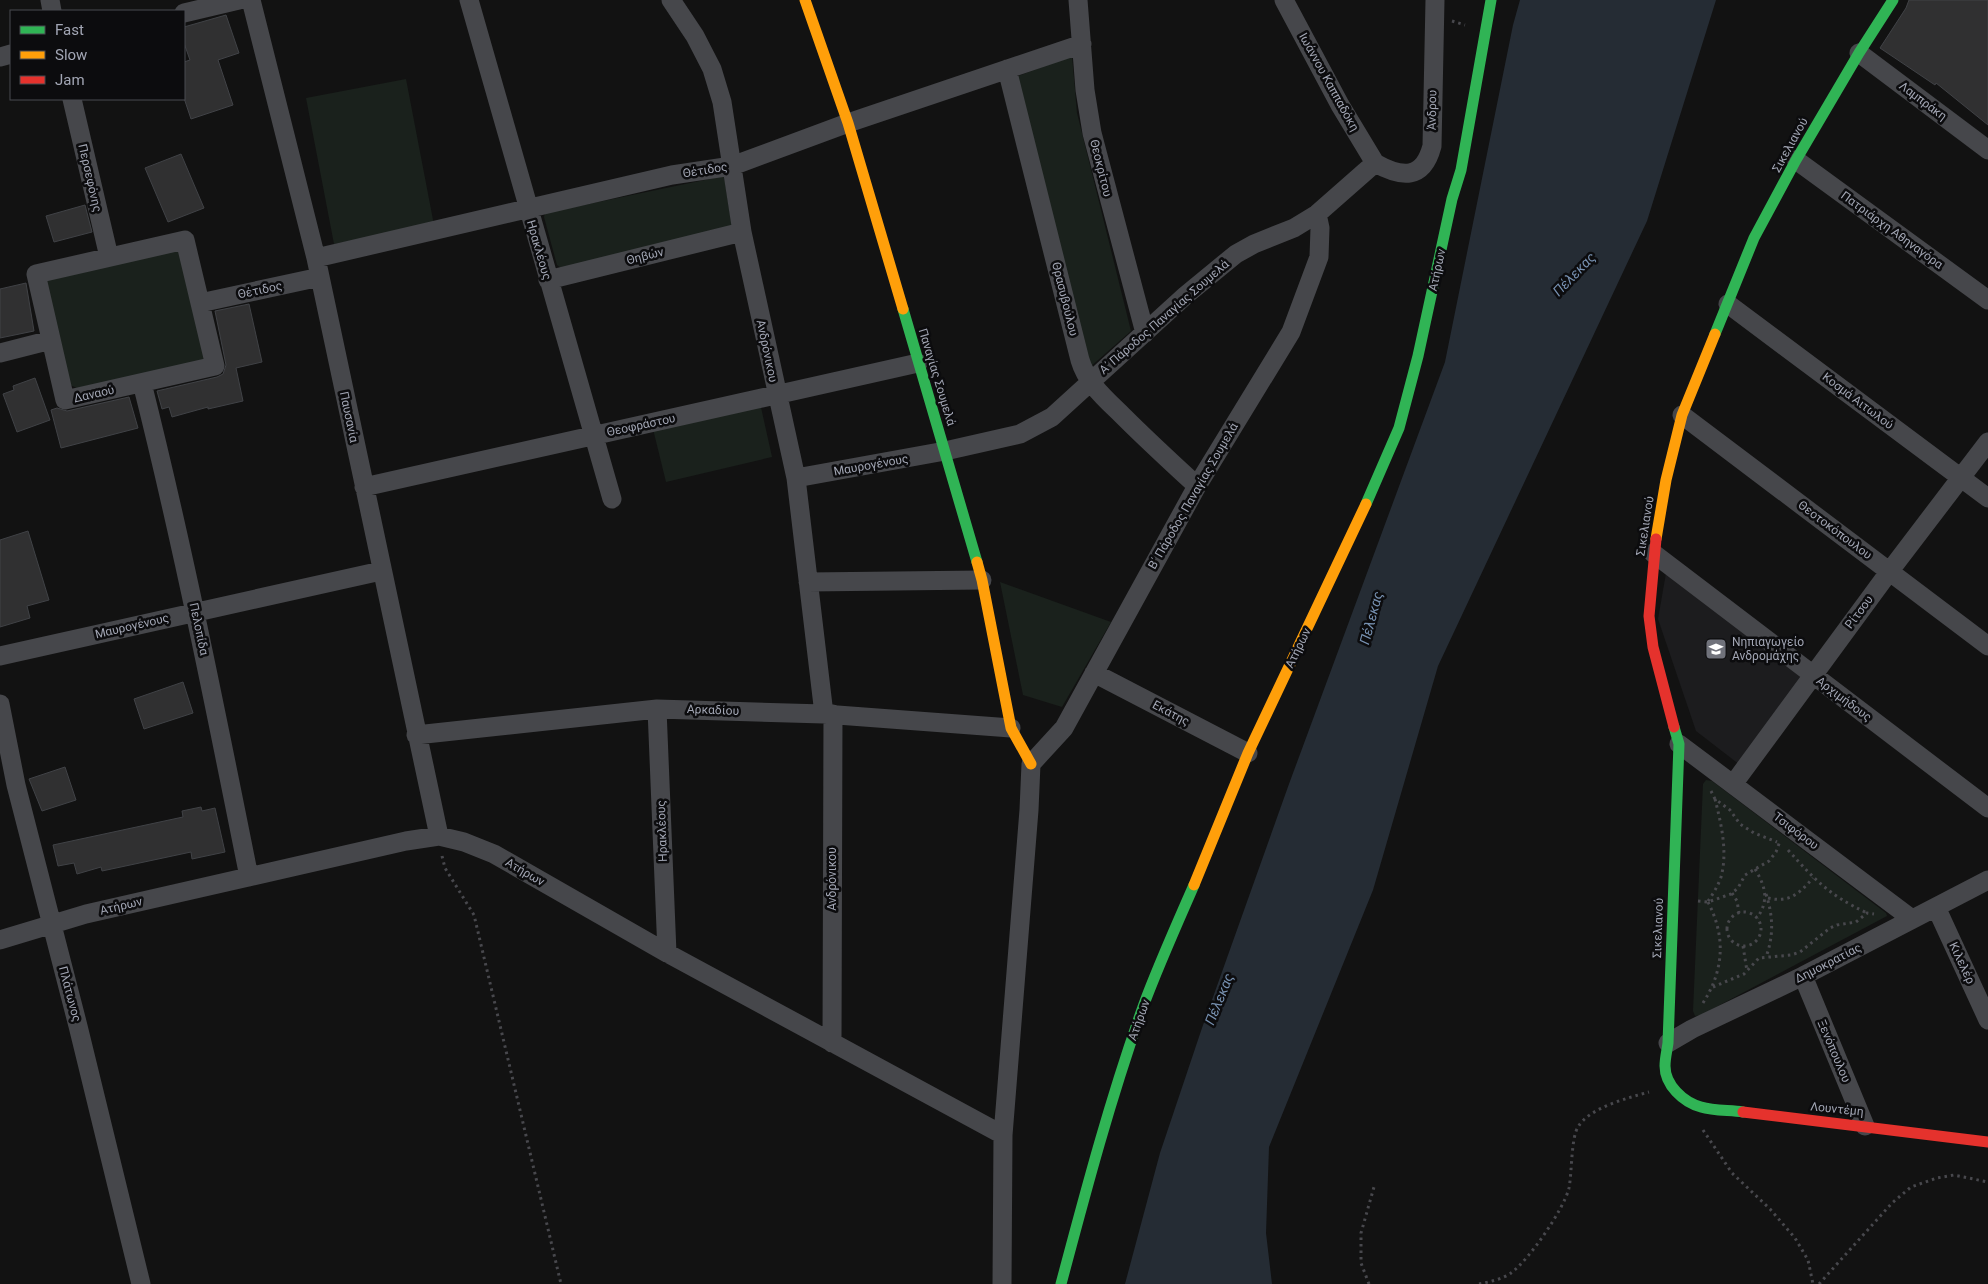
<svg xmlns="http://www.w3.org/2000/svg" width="1988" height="1284" viewBox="0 0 1988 1284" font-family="Roboto,sans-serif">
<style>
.built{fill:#1c1c1e}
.green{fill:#1a211c}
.water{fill:#252c34}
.building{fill:#303031;stroke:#404246}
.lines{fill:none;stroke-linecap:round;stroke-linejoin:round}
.path{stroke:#48484d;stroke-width:3;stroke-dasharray:2.5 4;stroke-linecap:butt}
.street{stroke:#46474b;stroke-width:19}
.fast{stroke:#30b455;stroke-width:11}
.slow{stroke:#ff9f0a;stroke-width:11}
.jam{stroke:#e5322d;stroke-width:11}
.labels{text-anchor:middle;stroke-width:5;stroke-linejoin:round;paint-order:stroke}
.street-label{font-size:12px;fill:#a2a6b4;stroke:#0c0c0e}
.poi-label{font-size:12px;fill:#a2a6b4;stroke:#0c0c0e;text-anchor:start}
.water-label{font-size:14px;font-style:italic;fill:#7791b1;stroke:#0c0c0e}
</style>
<rect width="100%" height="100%" fill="#121212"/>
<!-- built -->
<path class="built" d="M1666,573L1804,678L1740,765L1696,731L1658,619Z"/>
<!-- green -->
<path class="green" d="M1072,56L1077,113L1131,331L1089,368L1015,77Z
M406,79L434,225L334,244L306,98Z
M724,176L732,227L561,268L557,265L544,217L545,213Z
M175,248L182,253L206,358L200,364L77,388L68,384L44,286L50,276Z
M760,403L772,457L666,482L653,429Z
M1000,582L1111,622L1062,707L1023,695Z
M1706,780L1712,781L1886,913L1887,916L1701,1015L1695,1016L1693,1011L1703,784Z"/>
<!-- water -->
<path class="water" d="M1520,0H1716L1647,221L1438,666L1373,890L1269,1147L1266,1233L1272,1284H1125L1160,1153L1202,1028L1289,784L1445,362L1513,25Z"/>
<!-- building -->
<path class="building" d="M1909,0H1988V125L1936,83L1935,85L1880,48L1906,8Z
M226,15L239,53L218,60L233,105L191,119L184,98V62L190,60L184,43V27Z
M181,154L204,208L168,222L145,168Z
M85,205L92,232L54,242L46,216Z
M26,283L34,331L0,338V289Z
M249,304L262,362L236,368L243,401L208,409V407L172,417L169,407L162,409L157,391L217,377L223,374L226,365L215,311Z
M35,378L50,420L17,432L3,394L14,390L13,386Z
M129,397L138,428L61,448L51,410L57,408L67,411Z
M28,531L49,600L27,606L30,618L0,627V540Z
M183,682L193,713L144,729L134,699Z
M65,767L76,800L42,811L29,779Z
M201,807L202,811L215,808L225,852L192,859L191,852L102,871L101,867L77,874L74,863L58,866L53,845L183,817L182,811Z"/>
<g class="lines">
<!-- path -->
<path class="path" d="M1452,21L1465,25
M1711,791L1715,799L1730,810L1740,824L1754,833L1777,842
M1788,850C1816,881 1829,895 1867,913
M442,856L445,868L474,915L561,1284
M1755,869C1766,887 1769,901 1757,918
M1732,893L1737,901L1739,913
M1766,894C1773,916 1774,935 1766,957
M1768,898C1789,903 1799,894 1813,878
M1698,901L1708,902L1731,894L1738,888L1745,875L1769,861L1776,852L1780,841
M1708,901C1713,894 1718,886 1721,877C1728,852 1721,823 1715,799
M1727 929a17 17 0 1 1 34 0a17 17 0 1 1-34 0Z
M1743,946L1747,971
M1713,987L1744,974L1759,958L1791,955L1800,952L1830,928L1837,925L1856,922L1867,913L1874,914
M1703,1003C1724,970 1726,937 1708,902
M1703,1130L1732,1173L1770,1209L1795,1238L1808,1260L1813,1284
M1369,1284L1361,1263V1233L1374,1187
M1479,1284C1489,1282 1503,1279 1511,1273C1529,1260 1564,1209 1569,1188C1572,1173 1571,1138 1578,1127C1590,1107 1628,1098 1649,1092
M1819,1284L1892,1203L1911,1187L1937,1178L1954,1175L1988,1182"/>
<!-- street -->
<path class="street" d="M50,0L52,11
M251,0L316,258L439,836
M469,0L612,499
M671,0L695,36L712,69L722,102L742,232L796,478L824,714
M1078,0L1085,90L1092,133L1145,333
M1284,0L1340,105L1375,163
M184,13L239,0
M1859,53L1988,150
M0,57L11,54
M1007,69L1080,360C1087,384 1107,400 1124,417C1148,441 1172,463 1197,486
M72,99L109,257
M1796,160L1988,300
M1375,163C1402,178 1423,180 1432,146L1435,0
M185,240L215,366L65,400L36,274Z
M316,258L672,175L732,166L848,123L1082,44
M548,280L742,232
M200,303L320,277
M1728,304L1988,498
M0,353L51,340
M142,383C183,546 216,712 249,877
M1682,415L1988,646
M796,478L945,451L1020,434L1052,417L1186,295L1236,254L1254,244L1294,228L1317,214L1375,163
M364,487L918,363
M1653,553L1988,808
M808,582L982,580
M0,656L381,571
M1094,673L1248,753
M0,704L16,785L78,1026L141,1284
M657,709L667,953
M416,735L657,709L824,714L1011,728
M1679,744L1912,919
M1734,783L1889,572L1988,442
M1936,907L1988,1020
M0,940L86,914L406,841L439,836L464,842L494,854L667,953L1003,1135
M1803,976L1865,1126
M832,1043L833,714
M1668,1043L1692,1029L1803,976L1988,880
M1002,1284L1003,1135L1029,810L1031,764L1064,728L1197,486L1291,332L1319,257L1320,228L1317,214"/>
<!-- fast -->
<path class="fast" d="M903,309L977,562
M1715,334L1754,238L1796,160L1859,53L1893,0
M1366,504L1399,428L1418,356L1452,199L1461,170L1491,0
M1674,727L1679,744L1668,1043C1667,1051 1665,1058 1665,1066C1665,1085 1683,1102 1701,1107C1714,1111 1730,1110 1743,1112
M1061,1284C1086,1190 1111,1096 1144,1004C1159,964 1177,924 1194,885"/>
<!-- slow -->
<path class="slow" d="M805,0L848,123L903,309
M1656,539L1666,480L1682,415L1715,334
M977,562L982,580L1011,728L1031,764
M1194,885L1248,753L1366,504"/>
<!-- jam -->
<path class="jam" d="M1656,539L1649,616L1653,647L1674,727
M1743,1112L1988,1142"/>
</g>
<!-- icons -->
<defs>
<g id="school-square" transform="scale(1.125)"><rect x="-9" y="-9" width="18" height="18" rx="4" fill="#70727b" stroke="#0c0c0e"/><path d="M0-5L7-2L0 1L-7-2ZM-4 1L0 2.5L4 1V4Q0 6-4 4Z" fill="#fff"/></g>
</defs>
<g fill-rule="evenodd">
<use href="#school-square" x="1716" y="649"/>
</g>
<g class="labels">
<!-- street labels -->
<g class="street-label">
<text transform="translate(1329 82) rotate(61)" y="4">Ιωάννου Καππαδόκη</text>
<text transform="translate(1923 101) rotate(37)" y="4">Λαμπράκη</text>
<text transform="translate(1432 110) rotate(-89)" y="4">Άνδρου</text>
<text transform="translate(1790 145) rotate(-61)" y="4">Σικελιανού</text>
<text transform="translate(1101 168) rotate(76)" y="4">Θεοκρίτου</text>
<text transform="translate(705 170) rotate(-9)" y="4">Θέτιδος</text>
<text transform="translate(90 178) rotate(77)" y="4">Περσεφόνης</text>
<text transform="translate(1892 230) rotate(36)" y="4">Πατριάρχη Αθηναγόρα</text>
<text transform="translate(539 250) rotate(74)" y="4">Ηρακλέους</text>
<text transform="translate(645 256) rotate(-14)" y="4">Θηβών</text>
<text transform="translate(1437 270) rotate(-78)" y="4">Ατήρων</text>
<text transform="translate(260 290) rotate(-12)" y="4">Θέτιδος</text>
<text transform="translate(1065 299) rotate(76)" y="4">Θρασυβούλου</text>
<text transform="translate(1164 317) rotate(-41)" y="4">Α΄ Πάροδος Παναγίας Σουμελά</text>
<text transform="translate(767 351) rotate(78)" y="4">Ανδρόνικου</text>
<text transform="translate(937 377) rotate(73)" y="4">Παναγίας Σουμελά</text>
<text transform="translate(94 394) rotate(-13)" y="4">Δαναού</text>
<text transform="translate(1858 401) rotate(37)" y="4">Κοσμά Αιτωλού</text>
<text transform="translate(349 417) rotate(78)" y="4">Παυσανία</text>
<text transform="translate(641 425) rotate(-12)" y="4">Θεοφράστου</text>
<text transform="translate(871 465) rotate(-10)" y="4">Μαυρογένους</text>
<text transform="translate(1193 496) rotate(-60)" y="4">Β΄ Πάροδος Παναγίας Σουμελά</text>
<text transform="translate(1645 526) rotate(-81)" y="4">Σικελιανού</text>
<text transform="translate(1835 530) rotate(37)" y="4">Θεοτοκόπουλου</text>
<text transform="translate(1859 612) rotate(-53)" y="4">Ρίτσου</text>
<text transform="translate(132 626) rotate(-13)" y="4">Μαυρογένους</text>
<text transform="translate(199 629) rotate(78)" y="4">Πελοπίδα</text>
<text transform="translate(1298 648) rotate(-64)" y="4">Ατήρων</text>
<text transform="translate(1844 699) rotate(37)" y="4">Αρχιμήδους</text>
<text transform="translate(713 710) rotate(2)" y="4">Αρκαδίου</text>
<text transform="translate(1171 713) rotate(28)" y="4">Εκάτης</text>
<text transform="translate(662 831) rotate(-92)" y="4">Ηρακλέους</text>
<text transform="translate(1796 831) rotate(37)" y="4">Τσιφόρου</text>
<text transform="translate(525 872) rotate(30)" y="4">Ατήρων</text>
<text transform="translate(832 879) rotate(-90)" y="4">Ανδρόνικου</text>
<text transform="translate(121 906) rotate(-13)" y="4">Ατήρων</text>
<text transform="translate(1658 928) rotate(-88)" y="4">Σικελιανού</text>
<text transform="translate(1828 963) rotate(-27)" y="4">Δημοκρατίας</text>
<text transform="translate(1962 963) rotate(65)" y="4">Κιλελέρ</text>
<text transform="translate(70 994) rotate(75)" y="4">Πλάτωνος</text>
<text transform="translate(1139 1020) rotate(-70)" y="4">Ατήρων</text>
<text transform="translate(1834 1051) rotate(67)" y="4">Ξενόπουλου</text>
<text transform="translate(1837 1109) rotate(6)" y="4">Λουντέμη</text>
</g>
<!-- poi labels -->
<g class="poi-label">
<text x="1732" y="646">Νηπιαγωγείο<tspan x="1732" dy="14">Ανδρομάχης</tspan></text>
</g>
<!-- water labels -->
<g class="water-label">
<text transform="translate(1574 274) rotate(-46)" y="5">Πέλεκας</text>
<text transform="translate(1371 618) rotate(-75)" y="5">Πέλεκας</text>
<text transform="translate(1219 999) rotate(-68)" y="5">Πέλεκας</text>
</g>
</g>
<!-- legend -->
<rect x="10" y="10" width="175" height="90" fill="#0c0c0e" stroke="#484a50"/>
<rect x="20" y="26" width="25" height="8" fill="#30b455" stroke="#484a50"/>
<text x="55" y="35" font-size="15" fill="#a2a6b4">Fast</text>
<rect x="20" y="51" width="25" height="8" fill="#ff9f0a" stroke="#484a50"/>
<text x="55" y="60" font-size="15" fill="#a2a6b4">Slow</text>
<rect x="20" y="76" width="25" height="8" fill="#e5322d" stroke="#484a50"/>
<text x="55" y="85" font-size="15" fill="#a2a6b4">Jam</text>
</svg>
